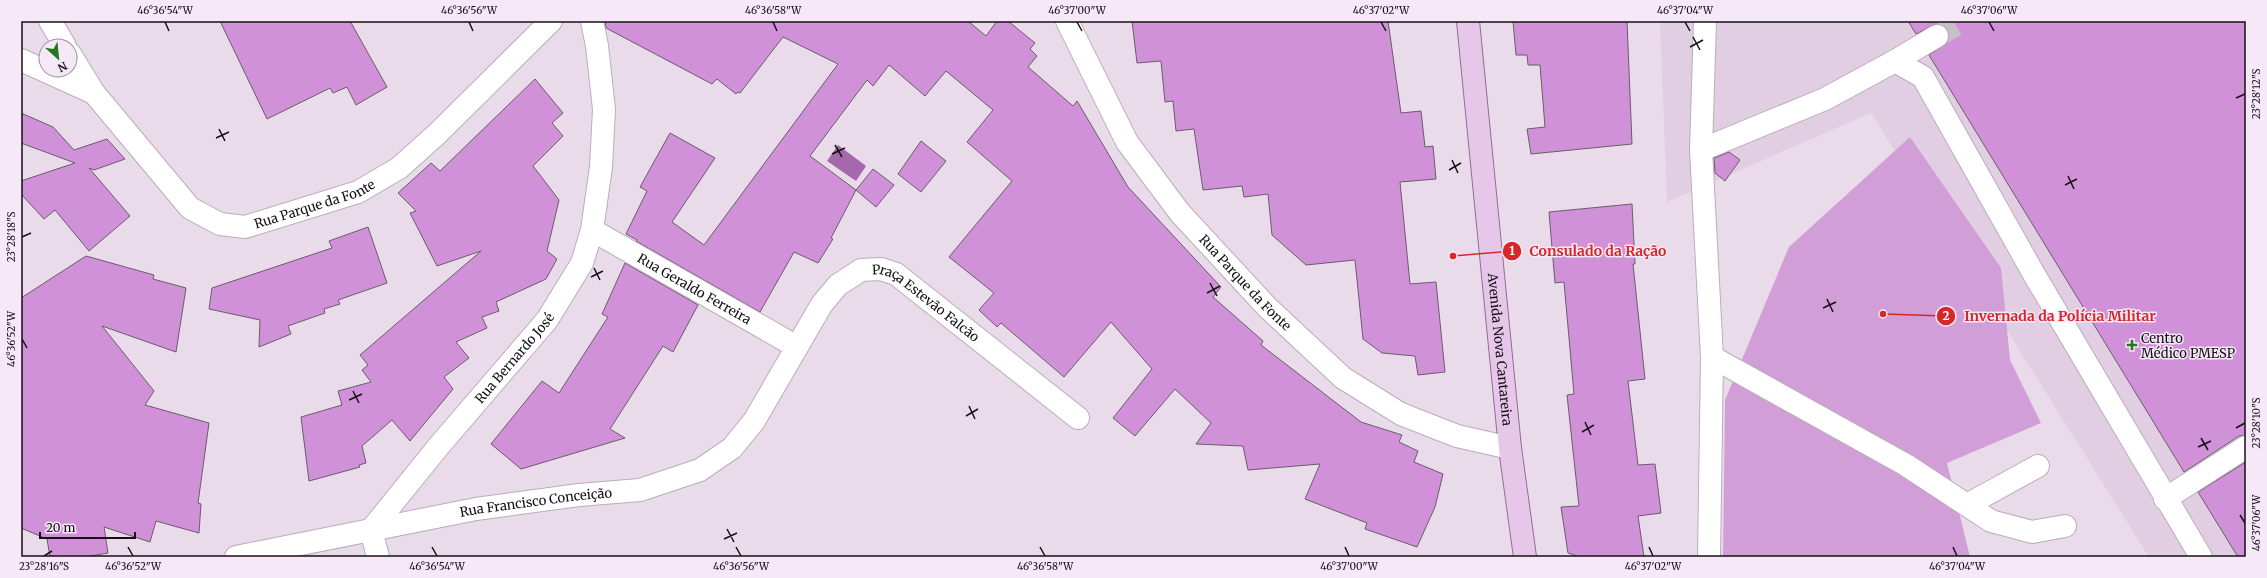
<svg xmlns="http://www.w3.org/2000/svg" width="2267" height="578" viewBox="0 0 2267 578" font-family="Merriweather,serif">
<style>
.built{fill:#e1cee3}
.green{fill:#d29ed7}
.water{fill:#a568ac}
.building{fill:#d191d8;stroke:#695d6a}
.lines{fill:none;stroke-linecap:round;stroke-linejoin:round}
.minor-tunnel{stroke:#c9bdca;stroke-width:22;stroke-dasharray:22 11;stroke-linecap:butt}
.minor-casing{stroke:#baadbb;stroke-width:24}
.major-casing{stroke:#926e96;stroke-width:24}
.minor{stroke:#fff;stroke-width:22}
.major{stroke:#e6c7ea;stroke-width:22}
.ticks{fill:none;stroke:#141015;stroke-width:1.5}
.poi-dot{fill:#227723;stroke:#f6e8f7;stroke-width:1.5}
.labels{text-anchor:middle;stroke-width:3;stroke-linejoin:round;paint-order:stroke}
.street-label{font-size:13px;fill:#141015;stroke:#f6e8f7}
.poi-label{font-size:13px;fill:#141015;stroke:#f6e8f7;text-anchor:start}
.leader{fill:none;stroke:#d62828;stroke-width:1.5}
.callout-dot{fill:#d62828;stroke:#f6e8f7;stroke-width:1.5}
.mark-label{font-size:12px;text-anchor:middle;font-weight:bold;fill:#fff}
.callout-label{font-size:14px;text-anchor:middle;font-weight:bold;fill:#d62828;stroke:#f6e8f7;stroke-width:3;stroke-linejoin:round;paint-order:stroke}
.neatline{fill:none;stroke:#141015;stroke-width:1.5}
.ticks-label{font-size:10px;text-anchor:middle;fill:#141015}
</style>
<rect width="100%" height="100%" fill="#e9dbea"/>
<!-- built -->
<path class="built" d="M1660,21H2246V557H2149L1871,113L1667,202Z"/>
<!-- green -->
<path class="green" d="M1910,137L2001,268L2010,360L2041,423L1947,463L1970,557H1723L1725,400L1789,247Z"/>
<!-- water -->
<path class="water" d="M838,145L866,166L856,181L827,161Z"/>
<!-- building -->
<path class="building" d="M220,21H350L387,87L356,105L347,87L333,93L330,88L267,119Z
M605,21H968L986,36L997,21H1008L1035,43L1030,49L1037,56L1028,67L1073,106L1077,101L1128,187L1221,287L1213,297L1263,341L1261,345L1361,422L1402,435L1399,442L1418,451L1414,462L1443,474L1435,507L1417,547L1365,529L1367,523L1305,499L1320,464L1248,470L1243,446L1196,444L1211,423L1175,389L1135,436L1113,418L1152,369L1111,322L1064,377L1001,323L997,327L979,310L994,293L949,257L1012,181L967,142L993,110L946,71L925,96L889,65L873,86L867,80L810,156L856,190L831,238L833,239L818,263L794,252L760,312L636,241L637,240L626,234L647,191L640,187L670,133L715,158L672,222L704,245L838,64L783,37L740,93L738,92L736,94L717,79L712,84L606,28Z
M1132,21H1388L1401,113L1421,111L1425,147L1433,146L1436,179L1400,182L1410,284L1436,282L1445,372L1418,375L1415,356L1382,353L1363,339L1355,260L1306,265L1272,235L1268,194L1244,197L1242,186L1203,190L1194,129L1176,131L1173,101L1165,102L1161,61L1137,63Z
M1513,21H1627L1632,144L1531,154L1527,129L1545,127L1540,65H1528L1527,55H1516Z
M1908,21H2246V435L2239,436L2184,472L1929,55L1948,42L1949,36L1948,29L1943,25L1936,24L1916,34Z
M535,79L563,113L552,123L563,136L533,166L559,200L547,251L557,259L546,279L496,302L499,311L482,317L487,328L456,342L469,358L444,377L453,389L410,441L392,420L362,446L366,463L359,465L360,467L309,481L301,417L342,405L338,391L371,382L362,370L368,365L360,355L481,251L437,266L410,213L416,211L398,193L431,163L440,171Z
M21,113L53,127L74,150L107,139L125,159L94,170L89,168L130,216L89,251L55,210L44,219L21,194V181L75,163L21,143Z
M921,141L946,161L921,192L898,174Z
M1729,152L1740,160L1725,181L1715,173L1714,158Z
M873,169L894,185L876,207L856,190Z
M1632,204L1635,264H1633L1645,379L1628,381L1638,465L1655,464L1661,513L1638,516L1644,557H1580L1568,553L1561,507L1579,506L1567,395L1574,394L1564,282L1555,283L1549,212Z
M368,227L387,283L338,300L340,304L324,309L325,313L288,326L291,334L259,347L260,320L209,309L212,288L332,248L329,241Z
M86,256L154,275L153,279L186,288L176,352L102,326L154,391L145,405L209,423L198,503L201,504L199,533L156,521L150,542L104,527L108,553L85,557H50L47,539L21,528V298Z
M625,263L698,305L673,352L663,346L610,429L625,438L521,469L491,444L542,381L559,393L608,317L602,314Z
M2246,462V557H2238L2198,492Z"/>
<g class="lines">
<!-- minor-tunnel -->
<path class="minor-tunnel" d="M1937,36L1964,21"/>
<!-- minor casing -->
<g class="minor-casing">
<g id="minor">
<path d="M50,21L65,46"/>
<path id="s1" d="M1067,21L1127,142L1180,213L1267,307L1343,378L1401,414L1457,436L1510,448"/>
<path d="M1705,21L1701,150L1712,357L1709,557"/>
<path id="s2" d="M70,54L94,93L190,208L220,224L245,227L358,192L399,168L437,134L551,21"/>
<path d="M21,60L94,93"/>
<path d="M1895,61L1937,36"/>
<path d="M1701,150L1825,99L1895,61L1923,77L2035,276L2201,557"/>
<path id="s3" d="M592,230L797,347"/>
<path d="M1712,357L1906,465L1991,521L2032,532L2065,526"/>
<path d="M2165,499L2246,447"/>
<path d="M1967,505L2038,466"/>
<path id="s4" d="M371,530L438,447L547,320L582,263L592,230L601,167L604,109L597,46L592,21"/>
<path d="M371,530L378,557"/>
<path id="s5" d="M236,557L476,509L579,495L640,490L700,470L732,448L754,421L822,304L838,285L861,270L881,269L896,274L1078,418"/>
</g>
</g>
<!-- major casing -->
<g class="major-casing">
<g id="major">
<path id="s6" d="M1468,21L1510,448L1525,557"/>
</g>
</g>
<!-- minor -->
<use href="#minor" class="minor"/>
<!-- major -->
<use href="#major" class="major"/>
</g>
<!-- ticks -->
<path class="ticks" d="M165,22L169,31M469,22L473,31M773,22L777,31M1077,22L1082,31M1381,22L1386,31M1685,22L1690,31M1989,22L1994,31M1693,37L1700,50M1690,47L1703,40M2236,98L2245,94M219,129L225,141M216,138L229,132M835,145L842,157M832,154L845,148M1452,160L1458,173M1449,170L1461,163M2068,176L2074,189M2065,185L2077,179M22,237L31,233M594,268L600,280M591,277L603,271M1210,283L1217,296M1207,293L1220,286M1827,299L1833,312M1823,308L1836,302M22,339L27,348M353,391L359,403M349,400L362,394M969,406L975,419M966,416L978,409M1585,422L1591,435M2236,428L2245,423M1582,432L1594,425M2201,438L2208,450M2198,447L2211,441M2240,515L2245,523M727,529L734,542M724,539L737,533M128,547L133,556M432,547L437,556M736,547L741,556M1040,547L1045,556M1345,547L1349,556M1649,547L1653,556M1953,547L1957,556M44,556L52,551"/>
<!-- markers -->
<path class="poi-dot" d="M2130 339h4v4h4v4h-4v4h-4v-4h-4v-4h4z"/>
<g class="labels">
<!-- street labels -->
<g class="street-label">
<text dy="5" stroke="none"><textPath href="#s2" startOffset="328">Rua Parque da Fonte</textPath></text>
<text dy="5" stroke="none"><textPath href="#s1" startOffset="319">Rua Parque da Fonte</textPath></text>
<text dy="5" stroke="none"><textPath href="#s3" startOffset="118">Rua Geraldo Ferreira</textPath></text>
<text dy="5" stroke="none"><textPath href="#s5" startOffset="810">Praça Estevão Falcão</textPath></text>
<text dy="5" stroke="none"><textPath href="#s6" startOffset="330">Avenida Nova Cantareira</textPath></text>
<text dy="5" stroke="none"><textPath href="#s4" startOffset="224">Rua Bernardo José</textPath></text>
<text dy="5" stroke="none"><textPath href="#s5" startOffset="305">Rua Francisco Conceição</textPath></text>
</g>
<!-- poi labels -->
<g class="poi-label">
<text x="2141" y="343">Centro<tspan x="2141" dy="15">Médico PMESP</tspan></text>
</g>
</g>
<!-- callouts -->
<path class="leader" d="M1453 256L1512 251M1883 314L1946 316"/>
<g class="callout-dot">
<circle cx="1453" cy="256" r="4"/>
<circle cx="1883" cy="314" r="4"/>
<circle cx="1512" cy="251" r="10"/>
<circle cx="1946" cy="316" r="10"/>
</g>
<g class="mark-label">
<text x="1512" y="255">1</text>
<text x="1946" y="320">2</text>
</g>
<g class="callout-label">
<text x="1598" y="256">Consulado da Ração</text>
<text x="2060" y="321">Invernada da Polícia Militar</text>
</g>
<!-- border -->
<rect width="2267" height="578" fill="none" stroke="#f6e8f7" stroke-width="44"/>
<!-- north arrow -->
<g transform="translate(58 58) rotate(153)"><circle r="19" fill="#f6e8f7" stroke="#9c929d"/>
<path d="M0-3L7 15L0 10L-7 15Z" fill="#227723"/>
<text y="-6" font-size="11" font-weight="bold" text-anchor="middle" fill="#141015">N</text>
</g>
<!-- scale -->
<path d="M40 532v6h95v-6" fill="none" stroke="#141015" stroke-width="2"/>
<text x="46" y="532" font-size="12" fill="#141015" stroke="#f6e8f7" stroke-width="3" paint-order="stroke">20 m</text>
<rect x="22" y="22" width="2223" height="534" class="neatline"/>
<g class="ticks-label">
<text x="165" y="14">46°36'54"W</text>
<text x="469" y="14">46°36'56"W</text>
<text x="773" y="14">46°36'58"W</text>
<text x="1077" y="14">46°37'00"W</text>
<text x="1381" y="14">46°37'02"W</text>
<text x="1685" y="14">46°37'04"W</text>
<text x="1989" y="14">46°37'06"W</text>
<text transform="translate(2256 94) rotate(-90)" y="4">23°28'12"S</text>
<text transform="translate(11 237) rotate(-90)" y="4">23°28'18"S</text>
<text transform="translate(11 339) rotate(-90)" y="4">46°36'52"W</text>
<text transform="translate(2256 423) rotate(-90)" y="4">23°28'10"S</text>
<text transform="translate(2256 523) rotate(-90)" y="4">46°37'06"W</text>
<text x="44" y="570">23°28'16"S</text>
<text x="133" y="570">46°36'52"W</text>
<text x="437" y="570">46°36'54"W</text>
<text x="741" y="570">46°36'56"W</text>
<text x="1045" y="570">46°36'58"W</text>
<text x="1349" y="570">46°37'00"W</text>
<text x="1653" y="570">46°37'02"W</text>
<text x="1957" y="570">46°37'04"W</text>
</g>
</svg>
